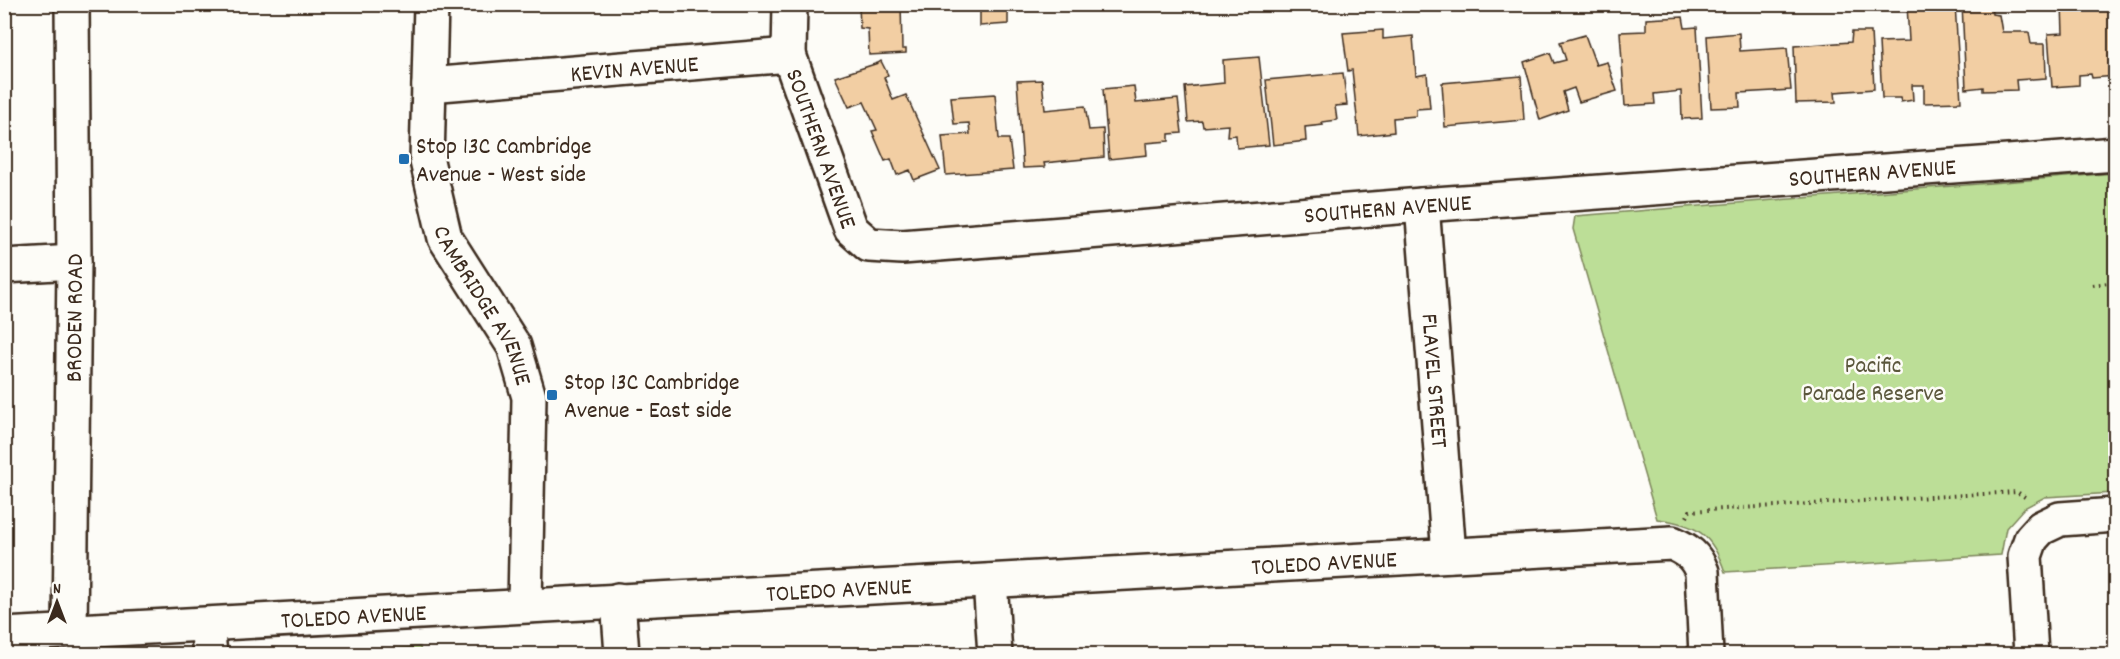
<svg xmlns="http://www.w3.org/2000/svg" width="2120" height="659" viewBox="0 0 2120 659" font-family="Dekko,sans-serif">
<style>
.green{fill:#bcde97;stroke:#7c845a;stroke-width:1.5}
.building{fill:#f2cea3;stroke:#3b2a1e;stroke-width:1.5}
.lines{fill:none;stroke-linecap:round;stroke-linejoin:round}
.minor-casing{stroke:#3b2a1e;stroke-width:38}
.path{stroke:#3b2a1e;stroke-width:4;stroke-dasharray:1.5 4.5;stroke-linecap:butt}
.minor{stroke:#fdfcf7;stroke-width:33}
.poi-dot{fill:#1f6fb2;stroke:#fdfcf7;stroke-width:2}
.labels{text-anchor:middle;stroke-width:5;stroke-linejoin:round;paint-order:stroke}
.street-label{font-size:24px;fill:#3b2a1e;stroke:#fdfcf7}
.poi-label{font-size:24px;fill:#3b2a1e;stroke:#fdfcf7;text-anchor:start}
.park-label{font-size:24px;fill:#5b573c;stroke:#fdfcf7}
</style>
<rect width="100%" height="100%" fill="#fdfcf7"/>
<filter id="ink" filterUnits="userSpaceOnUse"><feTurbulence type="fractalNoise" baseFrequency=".0167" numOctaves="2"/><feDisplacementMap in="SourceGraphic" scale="12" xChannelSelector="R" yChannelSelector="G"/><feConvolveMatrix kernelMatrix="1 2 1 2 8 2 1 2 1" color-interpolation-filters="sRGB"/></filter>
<g filter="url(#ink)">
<!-- green -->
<path class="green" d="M2115,173V493L2045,497L2024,508L2006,528L2001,555L1725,572C1712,534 1697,524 1657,519L1573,229L1575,216Z
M420,647L421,654H292Z"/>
<!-- building -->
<path class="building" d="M859,4H901L902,49H906V53L869,55L868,29L860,28Z
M980,4H1023L1024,10L1008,11V24L980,26Z
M1907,4H1955L1961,102L1924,103V85H1912L1913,100L1901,102L1900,98H1882L1879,42L1909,41Z
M1962,4H1991L1992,14L1999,15L2002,32H2029L2031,44H2045L2046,78L2016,80L2017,90L1983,91V87L1966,89Z
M2062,4H2116V76L2092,78L2091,74L2079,75V85L2052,87L2048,34L2063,33Z
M1683,17L1685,28L1697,27L1702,118L1682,119L1681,91L1654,94L1655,104L1625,106L1620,32L1646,31V19Z
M1383,30V39L1413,36L1416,76L1427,74L1430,108L1416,109V116L1393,118L1394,132L1359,136L1352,70L1348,71L1343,33Z
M1852,32H1871L1874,89L1835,92L1836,102L1796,103L1794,46L1851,42Z
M1739,33L1740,51L1787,48L1791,90L1739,93L1740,107L1711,108L1707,36Z
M1585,35L1596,65L1607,62L1617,91L1579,102L1574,88L1563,92L1568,110L1540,120L1524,62L1550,53L1554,63L1566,60L1560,42Z
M1259,57L1269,145L1237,148L1236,135L1227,136L1228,125L1203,127L1202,121L1188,122L1185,87L1224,83L1223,60Z
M881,61L888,75L884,77L893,100L906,95L940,170L914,180L910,170L897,175L891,159L885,161L872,131L877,130L864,102L849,107L835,77L878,63Z
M1343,73L1347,105L1335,106L1337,120L1322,122L1323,125L1305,127L1306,141L1273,145L1266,80Z
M1521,76L1524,120L1445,127L1442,83Z
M1042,80L1045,110L1085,106L1089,130L1103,129L1104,157L1044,163L1045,167L1023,168L1017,81Z
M1134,86L1136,103L1178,99L1182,133L1169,134V141L1146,143L1147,155L1109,159L1103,89Z
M995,94L999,139H1009L1013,170L946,175L942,136L970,134L969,123L954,124L951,97Z"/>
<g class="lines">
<!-- minor casing -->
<g class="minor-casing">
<g id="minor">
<path id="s1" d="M431,4L427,161L445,238L514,346L529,397L525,605"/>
<path id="s2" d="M789,55L851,229L869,245L902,247L1422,205L2116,154"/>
<path id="s3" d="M429,85L789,55L790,4"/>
<path id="s4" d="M1422,205L1449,555"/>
<path d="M4,266L74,262"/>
<path d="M990,581L995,654"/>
<path d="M618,600L622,654"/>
<path d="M207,625L210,654"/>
<path id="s5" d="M70,632L74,262L72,4"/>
<path id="s6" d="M4,635L1672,543C1688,550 1696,556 1702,572L1706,654"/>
<path d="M2031,654L2025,556L2031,539L2041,528L2060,519L2116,515"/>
</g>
</g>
<!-- path -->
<path class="path" d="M2093,285L2116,282
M1687,517L1690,511L2017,492L2028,499"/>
<!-- minor -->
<use href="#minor" class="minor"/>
</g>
</g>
<!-- markers -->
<g class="poi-dot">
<rect x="398" y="153" width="12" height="12" rx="3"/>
<rect x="546" y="389" width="12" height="12" rx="3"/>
</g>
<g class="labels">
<!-- street labels -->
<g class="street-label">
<text dy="8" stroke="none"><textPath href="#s3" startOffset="206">KEVIN AVENUE</textPath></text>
<text dy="8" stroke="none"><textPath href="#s2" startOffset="99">SOUTHERN AVENUE</textPath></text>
<text dy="8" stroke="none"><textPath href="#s2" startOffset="1215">SOUTHERN AVENUE</textPath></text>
<text dy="8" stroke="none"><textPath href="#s2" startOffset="729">SOUTHERN AVENUE</textPath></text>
<text dy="8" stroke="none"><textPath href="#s1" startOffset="314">CAMBRIDGE AVENUE</textPath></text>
<text dy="8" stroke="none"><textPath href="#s5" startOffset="314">BRODEN ROAD</textPath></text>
<text dy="8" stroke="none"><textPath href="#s4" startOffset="176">FLAVEL STREET</textPath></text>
<text dy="8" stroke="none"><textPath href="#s6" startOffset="1322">TOLEDO AVENUE</textPath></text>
<text dy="8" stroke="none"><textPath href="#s6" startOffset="836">TOLEDO AVENUE</textPath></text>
<text dy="8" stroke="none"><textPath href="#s6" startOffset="350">TOLEDO AVENUE</textPath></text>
</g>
<!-- poi labels -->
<g class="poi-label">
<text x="416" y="153">Stop 13C Cambridge<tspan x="416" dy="28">Avenue - West side</tspan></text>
<text x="564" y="389">Stop 13C Cambridge<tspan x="564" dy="28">Avenue - East side</tspan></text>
</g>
<!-- park labels -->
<g class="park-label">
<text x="1873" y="372">Pacific<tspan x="1873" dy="28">Parade Reserve</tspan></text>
</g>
</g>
<!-- margin -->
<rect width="2120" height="659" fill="none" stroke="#fdfcf7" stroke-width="24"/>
<rect x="12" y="12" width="2096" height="635" fill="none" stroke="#3b2a1e" stroke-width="2" filter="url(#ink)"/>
<!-- north arrow -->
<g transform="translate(57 602)" stroke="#fdfcf7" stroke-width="4.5" paint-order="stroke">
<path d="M0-4.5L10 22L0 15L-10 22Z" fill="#3b2a1e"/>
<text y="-9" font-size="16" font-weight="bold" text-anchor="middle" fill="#3b2a1e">N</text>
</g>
</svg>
